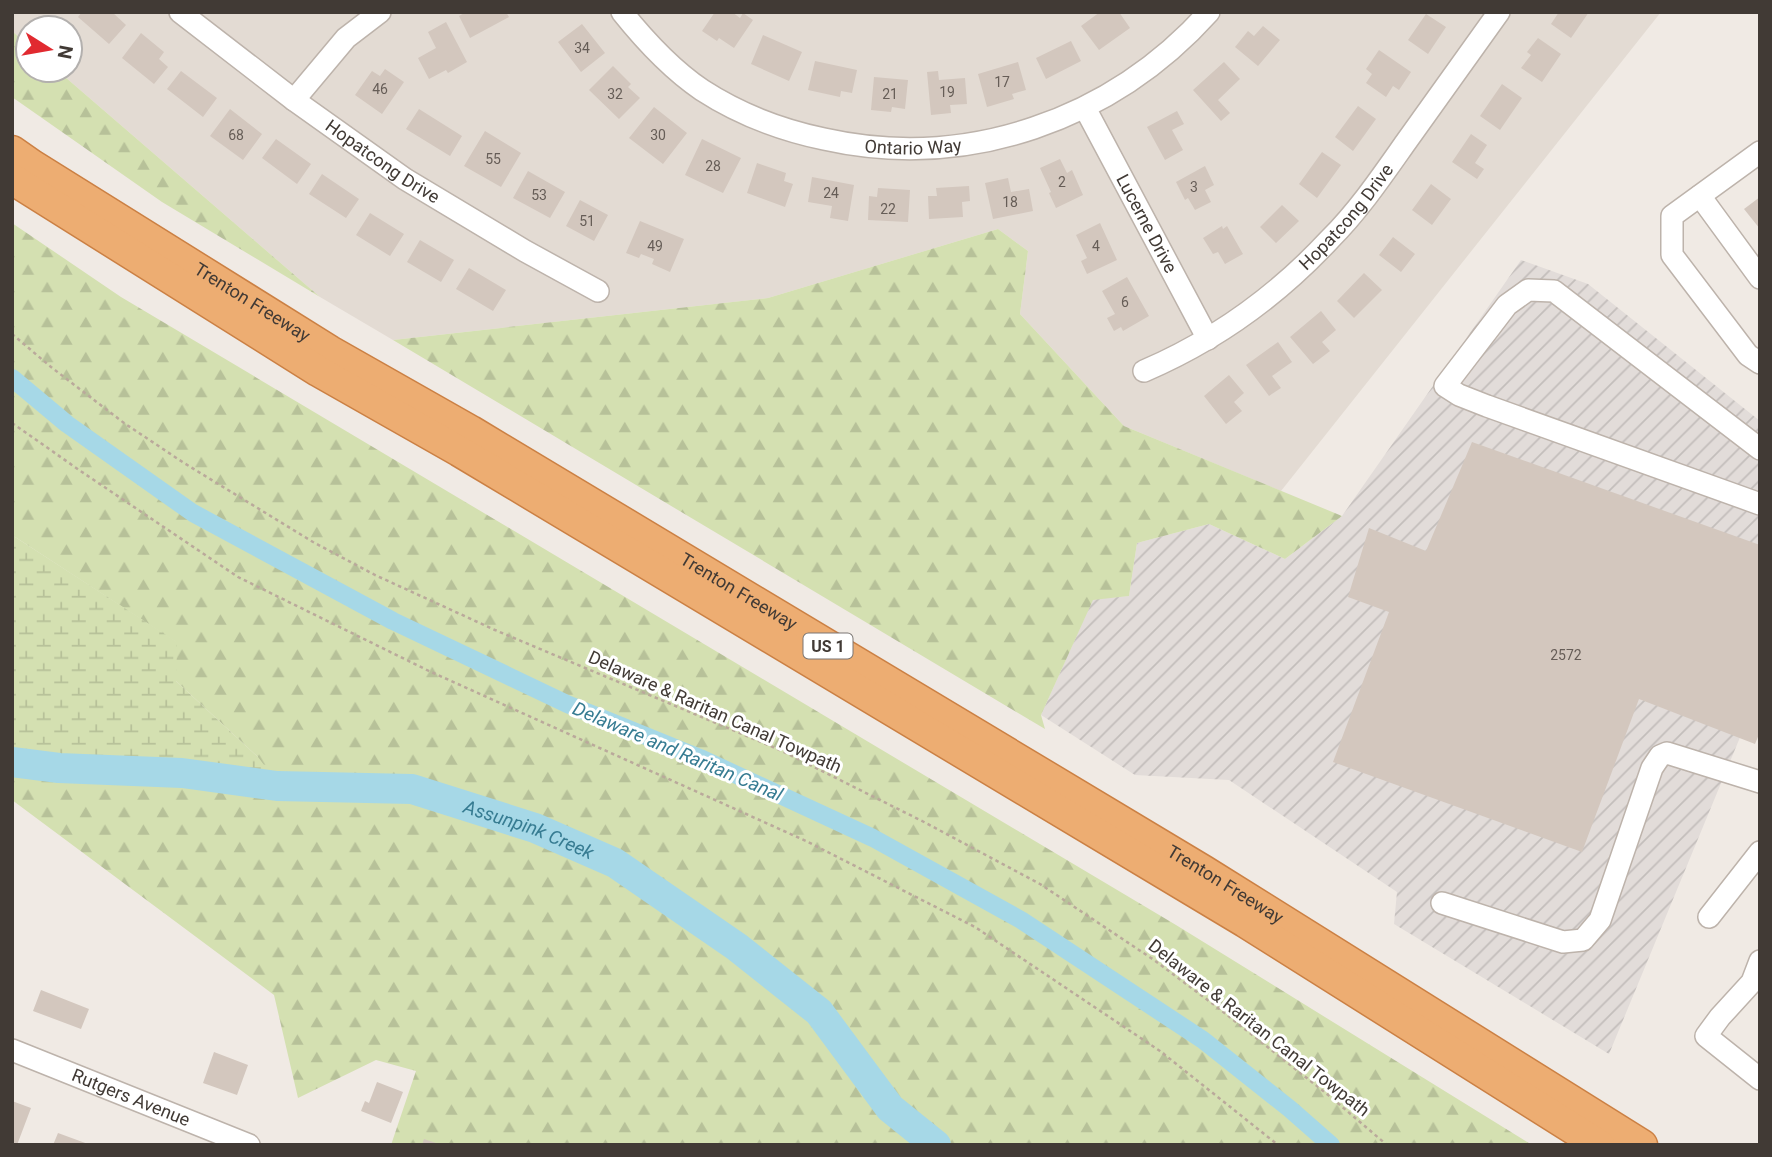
<svg xmlns="http://www.w3.org/2000/svg" width="1772" height="1157" viewBox="0 0 1772 1157" font-family="Roboto,sans-serif">
<style>
.residential{fill:#e3dbd3}
.industrial{fill:url(#industrial-furrows)}
.forest{fill:url(#forest-firs)}
.wetland{fill:url(#wetland-marsh)}
.lines{fill:none;stroke-linecap:round;stroke-linejoin:round}
.canal{stroke:#a6d8e7;stroke-width:18}
.river{stroke:#a6d8e7;stroke-width:30}
.building{fill:#d3c7be}
.minor-casing{stroke:#bdb3ab;stroke-width:24}
.highway-casing{stroke:#cb8044;stroke-width:33}
.path{stroke:#baa99b;stroke-width:2.5;stroke-dasharray:3.5 3.5;stroke-linecap:butt}
.minor{stroke:#fff;stroke-width:21}
.highway{stroke:#edad72;stroke-width:30}
.labels{text-anchor:middle;stroke-width:6;stroke-linejoin:round;paint-order:stroke}
.number-label{font-size:14px;fill:#665d57}
.shield{fill:#fff;stroke:#7a7572;stroke-width:2}
.shield-label{font-size:16px;font-weight:bold;fill:#413a35}
.street-label{font-size:18px;fill:#413a35;stroke:#fff}
.water-label{font-size:19px;font-style:italic;fill:#377c92;stroke:#fff}
</style>
<defs>
<pattern id="industrial-furrows" width="10" height="10" patternUnits="userSpaceOnUse" patternTransform="scale(1.75)"><rect width="10" height="10" fill="#e2dcd9"/><path d="M-1 1l2-2M0 10L10 0M9 11l2-2" fill="none" stroke="#c3bebb"/></pattern>
<pattern id="forest-firs" width="22" height="20" patternUnits="userSpaceOnUse" patternTransform="scale(1.75)"><rect width="22" height="20" fill="#d4e0b1"/><path d="M5 1l3.5 6h-7zM16 11l3.5 6h-7z" fill="#b7c199"/></pattern>
<pattern id="wetland-marsh" width="20" height="14" patternUnits="userSpaceOnUse" patternTransform="scale(1.75)"><rect width="20" height="14" fill="#d4e0b1"/><path d="M1 5h8M5 5V1M11 12h8M15 12V8" fill="none" stroke="#b7c199"/></pattern>
</defs>
<rect width="100%" height="100%" fill="#f0eae4"/>
<!-- residential -->
<path class="residential" d="M12,12H1661L1281,491L1124,426L1020,314L1028,251L998,229L768,298L393,340L320,297L57,70H70V28H28V45L12,31Z"/>
<!-- industrial -->
<path class="industrial" d="M1521,260L1588,284L1760,421V689L1609,1054L1394,924L1397,892L1229,780L1135,775L1041,715L1093,599L1129,596L1137,543L1209,524L1285,559L1342,516Z"/>
<!-- forest -->
<path class="forest" d="M12,31L28,45V70H57L320,297L162,202L12,97Z
M12,223L121,297L1176,925L1532,1145H391L416,1071L376,1060L298,1098L274,995L12,800V761L25,755L96,757L164,787L258,757L176,681V642L12,535Z
M998,229L1028,251L1020,314L1124,426L1342,516L1285,559L1209,524L1137,543L1129,596L1093,600L1041,715L1045,729L393,340L768,298Z"/>
<!-- wetland -->
<path class="wetland" d="M12,535L177,642L176,681L258,757L284,791L164,787L96,757L25,755L12,761Z"/>
<g class="lines">
<!-- canal -->
<path class="canal" d="M12,378L67,424L193,513L393,621L567,704L700,758L873,838L1021,920L1203,1040L1290,1109L1331,1145"/>
<!-- river -->
<path class="river" id="s1" d="M12,762L59,768L182,773L277,786L412,789L535,828L615,863L737,947L819,1012L890,1108L936,1145"/>
</g>
<!-- building -->
<path class="building" d="M82,12H112L126,25L109,44L78,17Z
M466,12H506L509,17L470,38L459,16Z
M715,12H732L740,18L743,13L753,20L734,48L719,38L717,41L702,31Z
M1100,12H1119L1130,28L1099,50L1081,26Z
M1559,12H1589L1571,38L1551,24Z
M1426,14L1446,27L1428,54L1408,40Z
M446,22L467,62L448,73L446,70L429,79L418,58L436,48L428,32Z
M582,24L605,53L581,72L558,42Z
M1263,26L1280,40L1258,66L1235,47L1248,31L1254,36Z
M141,33L164,52L159,59L168,67L154,84L122,58Z
M763,35L802,52L789,81L751,64Z
M1538,38L1561,54L1542,82L1521,68L1531,55L1527,52Z
M1071,41L1081,61L1046,79L1036,58Z
M1379,50L1411,72L1399,90L1393,86L1386,97L1366,83L1372,74L1366,69Z
M815,61L857,70L852,93L841,91L840,97L808,90Z
M1018,62L1026,90L1012,94L1014,99L987,107L978,74Z
M1224,62L1240,79L1218,100L1230,113L1221,121L1193,90Z
M613,66L631,84L628,87L640,98L619,119L589,90Z
M385,69L404,82L382,114L355,95L372,71L380,76Z
M181,71L217,98L203,117L167,89Z
M938,71L939,80L965,78L967,104L950,105L951,113L931,115L927,72Z
M874,77L908,80L905,109L892,107L891,112L871,110Z
M1502,84L1522,98L1500,130L1480,116Z
M1358,106L1376,119L1353,151L1335,137Z
M654,107L687,133L663,164L629,138Z
M230,109L262,134L243,160L210,136Z
M419,109L462,136L450,156L406,129Z
M1177,111L1184,124L1172,130L1183,150L1165,160L1147,127Z
M485,131L521,153L501,187L464,166Z
M1471,134L1487,145L1475,163L1484,169L1477,179L1452,162Z
M276,139L311,164L297,184L262,158Z
M702,139L741,158L723,193L685,175Z
M1322,152L1341,165L1317,198L1299,184Z
M1060,159L1067,173L1072,170L1083,195L1056,208L1049,193L1051,192L1040,168Z
M757,163L786,173L784,181L793,184L785,207L747,193Z
M1205,166L1214,185L1205,190L1211,202L1195,210L1188,198L1185,200L1176,182Z
M528,171L565,192L550,218L513,198Z
M322,174L359,199L346,218L309,194Z
M812,177L854,185L848,221L830,218L832,206L808,202Z
M1008,178L1011,192L1029,189L1033,211L993,219L985,183Z
M1431,184L1451,199L1432,225L1412,210Z
M969,186L970,201L962,202L963,217L929,219L928,196H937L936,188Z
M878,188L910,190L908,222L868,220L869,196L877,197Z
M1760,197V229L1744,209Z
M580,200L608,215L594,241L566,226Z
M1282,205L1299,221L1276,243L1260,227Z
M370,213L404,234L390,256L356,235Z
M640,221L684,239L670,272L652,264L654,259L641,254L639,258L626,253Z
M1100,223L1117,260L1087,274L1081,261L1087,258L1076,235Z
M1222,226L1223,229L1227,226L1243,254L1225,264L1218,252L1213,254L1203,238Z
M1393,237L1415,254L1401,272L1379,255Z
M420,240L454,260L441,282L407,262Z
M469,268L506,290L493,311L456,289Z
M1364,273L1382,290L1354,318L1337,301Z
M1127,277L1149,316L1123,331L1121,327L1114,331L1107,318L1115,314L1102,291Z
M1321,311L1336,330L1322,342L1330,351L1313,364L1290,337Z
M1278,342L1292,362L1272,376L1281,388L1269,396L1246,365Z
M1229,375L1244,393L1234,402L1242,411L1226,424L1204,396Z
M1472,442L1760,545V732L1755,744L1639,699L1582,852L1333,762L1389,612L1348,597L1369,528L1426,551Z
M41,990L89,1009L81,1029L33,1011Z
M214,1052L248,1065L237,1095L203,1083Z
M377,1082L403,1092L391,1123L361,1111L365,1101L369,1103Z
M12,1101L31,1108L17,1145H12Z
M58,1133L88,1144V1145H53Z
M424,1139L439,1144V1145H422Z"/>
<g class="lines">
<!-- minor casing -->
<g class="minor-casing">
<g id="minor">
<path id="s2" d="M180,12L294,100L405,179L525,251L598,291"/>
<path id="s3" d="M622,12C646,42 671,69 702,90C739,114 781,130 824,139C967,171 1112,120 1209,12"/>
<path d="M294,100L346,38L380,12"/>
<path id="s4" d="M1085,108L1208,339"/>
<path d="M1760,152L1672,216V255L1748,355L1760,363"/>
<path d="M1700,196L1760,278"/>
<path id="s5" d="M1144,371C1214,341 1278,295 1330,239C1359,210 1382,176 1406,142C1437,99 1468,56 1499,12"/>
<path d="M1760,449L1554,291L1528,290L1507,305L1445,386L1459,395L1487,406L1760,504"/>
<path d="M1442,903L1563,942L1583,940L1600,920L1652,768L1660,756L1667,753L1760,782"/>
<path d="M1709,917L1760,852"/>
<path d="M1760,961L1752,982L1720,1017L1706,1036L1760,1079"/>
<path id="s6" d="M12,1050L249,1145"/>
</g>
</g>
<!-- highway casing -->
<g class="highway-casing">
<g id="highway">
<path id="s7" d="M12,151L32,165L330,351L471,431L1204,871L1642,1145"/>
<path d="M12,179L318,371L459,451L1245,922L1599,1145"/>
</g>
</g>
<!-- path -->
<path class="path" d="M12,334L51,367L124,423L184,463L313,542L375,575L495,630L780,750L924,822L1040,884L1154,960L1217,1007L1327,1094L1387,1145
M12,423L82,472L238,577L429,671L806,841L975,927L1160,1051L1278,1145"/>
<!-- minor -->
<use href="#minor" class="minor"/>
<!-- highway -->
<use href="#highway" class="highway"/>
</g>
<g class="labels">
<!-- number labels -->
<g class="number-label">
<text x="582" y="53">34</text>
<text x="1002" y="87">17</text>
<text x="380" y="94">46</text>
<text x="947" y="97">19</text>
<text x="615" y="99">32</text>
<text x="890" y="99">21</text>
<text x="236" y="140">68</text>
<text x="658" y="140">30</text>
<text x="493" y="164">55</text>
<text x="713" y="171">28</text>
<text x="1062" y="187">2</text>
<text x="1194" y="192">3</text>
<text x="831" y="198">24</text>
<text x="539" y="200">53</text>
<text x="1010" y="207">18</text>
<text x="888" y="214">22</text>
<text x="587" y="226">51</text>
<text x="655" y="251">49</text>
<text x="1096" y="251">4</text>
<text x="1125" y="307">6</text>
<text x="1566" y="660">2572</text>
</g>
<!-- shield labels -->
<rect class="shield" x="803.5" y="633.5" width="49" height="25" rx="5"/>
<g class="shield-label">
<text x="828" y="652">US 1</text>
</g>
<!-- street labels -->
<g class="street-label">
<text dy="6" stroke="none"><textPath href="#s3" startOffset="334">Ontario Way</textPath></text>
<text dy="6" stroke="none"><textPath href="#s2" startOffset="252">Hopatcong Drive</textPath></text>
<text dy="6" stroke="none"><textPath href="#s5" startOffset="257">Hopatcong Drive</textPath></text>
<text dy="6" stroke="none"><textPath href="#s4" startOffset="131">Lucerne Drive</textPath></text>
<text dy="6" stroke="none"><textPath href="#s7" startOffset="284">Trenton Freeway</textPath></text>
<text dy="6" stroke="none"><textPath href="#s7" startOffset="850">Trenton Freeway</textPath></text>
<text transform="translate(715 712) rotate(24)" y="6">Delaware &amp; Raritan Canal Towpath</text>
<text dy="6" stroke="none"><textPath href="#s7" startOffset="1418">Trenton Freeway</textPath></text>
<text transform="translate(1259 1028) rotate(38)" y="6">Delaware &amp; Raritan Canal Towpath</text>
<text dy="6" stroke="none"><textPath href="#s6" startOffset="128">Rutgers Avenue</textPath></text>
</g>
<!-- water labels -->
<g class="water-label">
<text transform="translate(678 751) rotate(23)" y="7">Delaware and Raritan Canal</text>
<text dy="7" stroke="none"><textPath href="#s1" startOffset="525">Assunpink Creek</textPath></text>
</g>
</g>
<!-- border -->
<rect width="1772" height="1157" fill="none" stroke="#413a35" stroke-width="28"/>
<!-- north arrow -->
<g transform="translate(49 49) rotate(101)"><circle r="33" fill="#ffffff" stroke="#b3b0ae" stroke-width="2"/>
<path d="M0-5L12 26L0 18L-12 26Z" fill="#e12a30"/>
<text y="-10" font-size="19" font-weight="bold" text-anchor="middle" fill="#413a35">N</text>
</g>
</svg>
